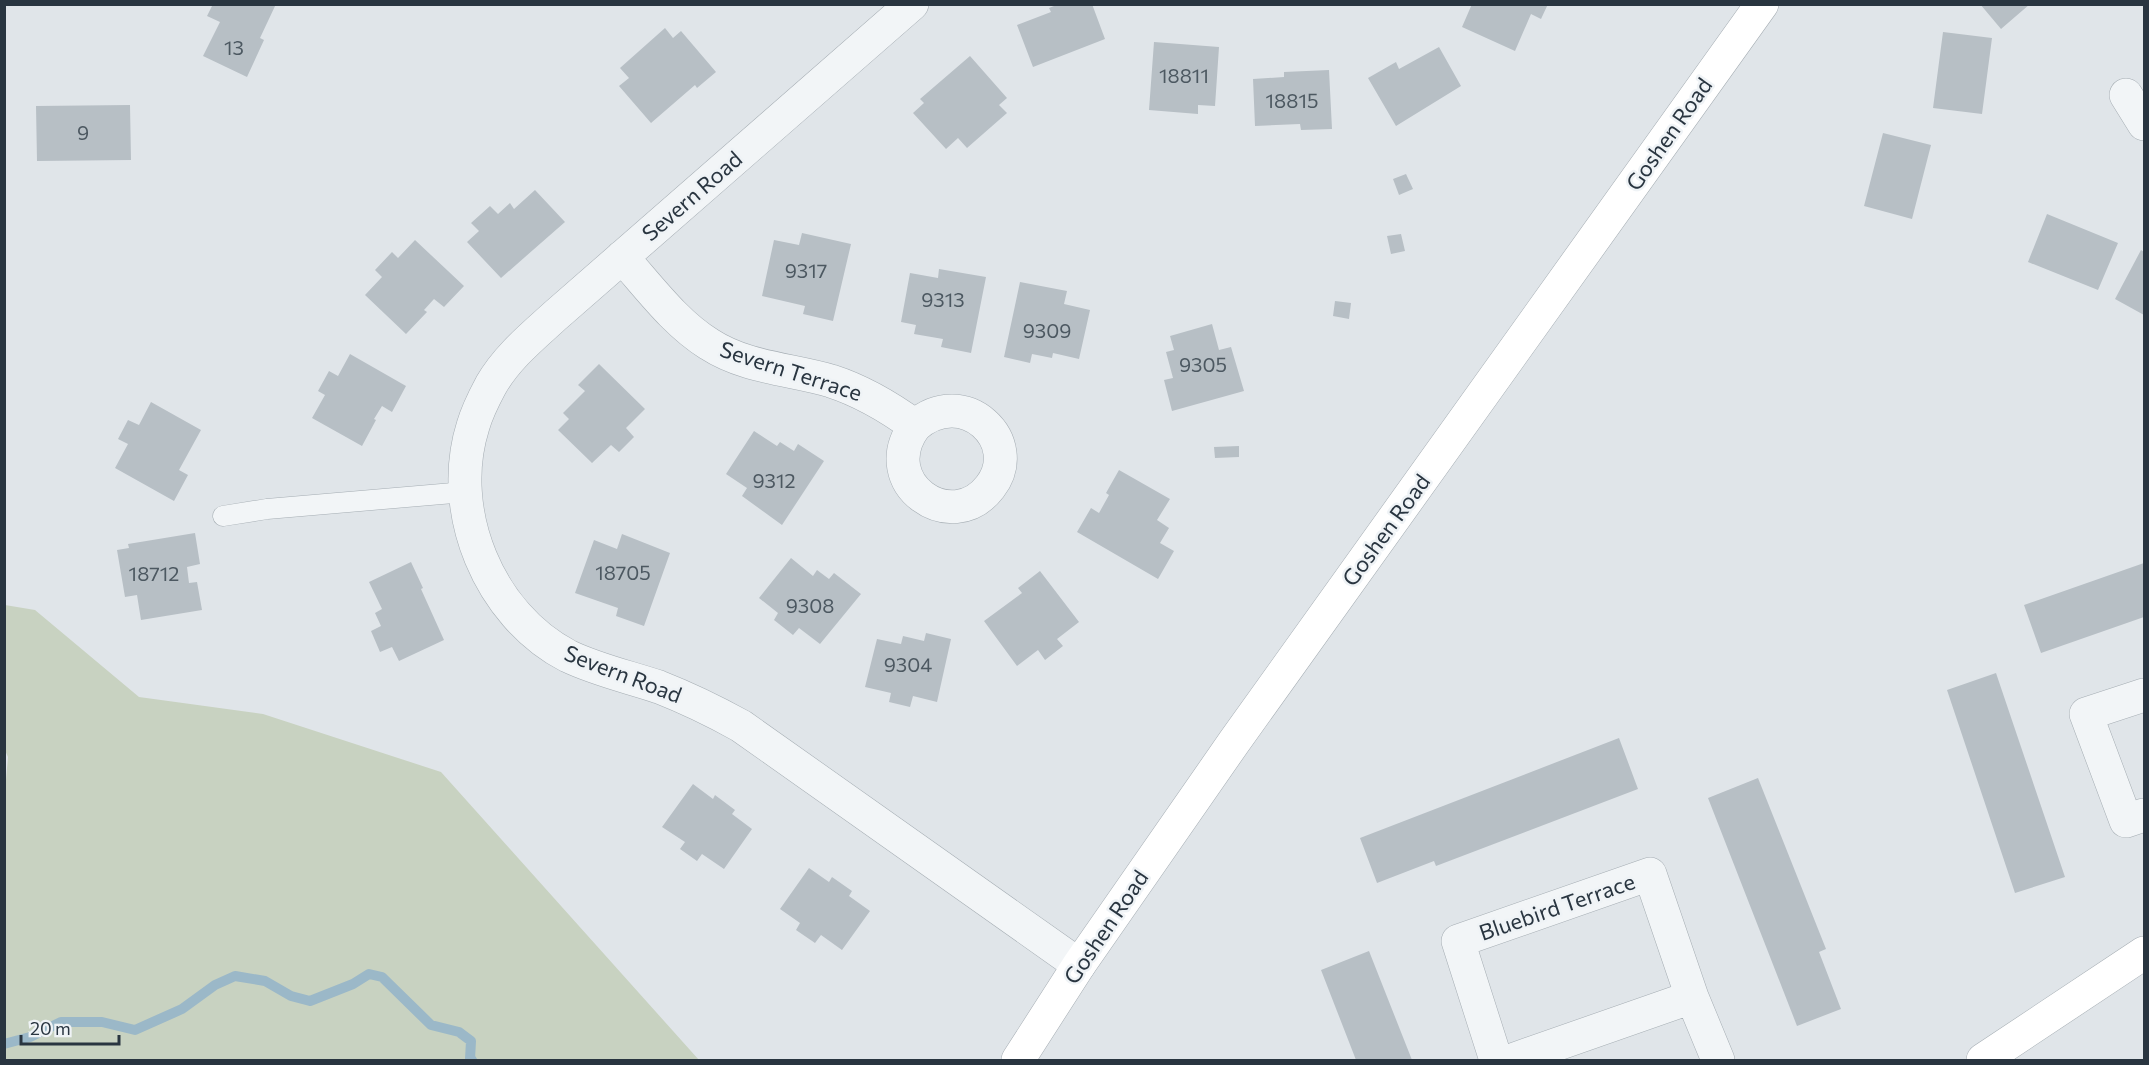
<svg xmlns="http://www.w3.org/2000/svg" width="2149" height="1065" viewBox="0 0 2149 1065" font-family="Commissioner,sans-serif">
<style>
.green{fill:#c8d2c1}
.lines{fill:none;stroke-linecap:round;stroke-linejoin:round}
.stream{stroke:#9bb8c8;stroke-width:10}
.building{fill:#b7bfc5}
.lane-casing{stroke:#a5adb3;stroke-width:21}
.street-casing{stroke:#a5adb3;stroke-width:34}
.secondary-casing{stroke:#a5adb3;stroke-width:34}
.lane{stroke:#f2f5f7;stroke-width:20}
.street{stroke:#f2f5f7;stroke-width:33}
.secondary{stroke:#fff;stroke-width:33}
.labels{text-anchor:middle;stroke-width:5;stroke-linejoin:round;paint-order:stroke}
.number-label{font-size:20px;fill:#4c5861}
.street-label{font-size:22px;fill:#293540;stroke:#eff3f6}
</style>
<rect width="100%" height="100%" fill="#e0e5e9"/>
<!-- green -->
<path class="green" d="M5,605L35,610L139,697L263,714L441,772L699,1060H5L4,802L8,757L4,748Z"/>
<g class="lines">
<!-- stream -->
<path class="stream" d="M4,1044L30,1037L61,1022H102L135,1030L182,1009L215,985L235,976L265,981L291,996L310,1001L353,984L369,974L382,977L431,1025L459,1032L471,1041L470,1059L472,1060"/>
</g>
<!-- building -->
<path class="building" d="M213,4H276L260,38L264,40L247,77L203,56L220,22L207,16Z
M1059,4H1092L1105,39L1033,67L1017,25L1051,12L1049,8Z
M1472,4H1548L1541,19L1531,14L1515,51L1462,27Z
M1980,4H2030L2001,29Z
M665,28L673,38L681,31L716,72L697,88L695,85L651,123L619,86L629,78L620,68Z
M1943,32L1992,38L1982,114L1933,108Z
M1154,42L1219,47L1215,106L1198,105V114L1149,110Z
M1439,47L1461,86L1396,126L1368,78L1396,62L1399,69Z
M970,56L1007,98L999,105L1007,113L967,148L958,138L946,149L913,113L924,103L920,99Z
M1329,70L1332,129L1301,130L1300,124L1255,126L1253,79L1284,77V72Z
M130,105L131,160L37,161L36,106Z
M1883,133L1931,145L1912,219L1864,206Z
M1406,174L1413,189L1399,195L1393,179Z
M535,190L565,222L501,278L467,242L479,231L471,223L490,206L498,214L510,203L514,209Z
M2047,214L2118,243L2098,290L2028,262Z
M802,233L851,244L833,321L803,314L805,306L762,296L774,240L799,245Z
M1401,234L1405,251L1391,254L1387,236Z
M415,240L464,286L444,307L434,299L424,310L427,312L406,334L365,295L382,277L375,270L392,252L398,258Z
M2141,250L2144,252V315L2115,299Z
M939,269L986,277L971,353L941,347L943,339L914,334L916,325L901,322L910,273L938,278Z
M1020,282L1067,291L1064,304L1090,310L1079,359L1053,353L1052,358L1032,354L1030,363L1004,357Z
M1335,301L1351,303L1349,319L1333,316Z
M1212,324L1219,350L1231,347L1244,391L1172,411L1164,380L1173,378L1166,352L1174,350L1170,336Z
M350,354L406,386L392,412L382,406L374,419L376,420L362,446L312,418L325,395L318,391L329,371L338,376Z
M599,364L645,409L626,428L634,437L619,452L611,445L592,463L558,430L569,419L563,413L585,391L578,385Z
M151,402L201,430L179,470L188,475L174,501L115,468L128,444L118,439L128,420L139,425Z
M754,431L777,446L780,442L794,451L798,444L824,461L782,525L742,496L747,488L726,474Z
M1239,446V457L1215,458L1214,447Z
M1119,470L1170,499L1157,520L1169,528L1160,543L1174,551L1158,579L1077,532L1091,508L1099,513L1109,495L1106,493Z
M195,533L200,564L187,567L189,583L197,582L202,610L141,620L137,595L125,597L117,550L129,548L128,544Z
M622,534L670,553L644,626L616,616L618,608L575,593L594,540L617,549Z
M791,558L813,576L817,570L829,579L834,573L861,594L820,644L799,628L793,635L774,620L778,613L759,598Z
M411,562L423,588L421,589L444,640L399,661L392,647L380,652L371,631L381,626L375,613L382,609L369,582Z
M2144,563V617L2041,653L2024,605Z
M1040,571L1079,622L1057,639L1063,646L1045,660L1038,650L1017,666L984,621L1022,593L1018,588Z
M926,633L951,639L937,702L913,696L910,707L889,702L891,693L865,687L877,639L901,644L903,636L924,641Z
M1996,673L2065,877L2015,893L1947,690Z
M1619,738L1638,789L1436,866L1434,861L1377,883L1360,838Z
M1758,778L1826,949L1819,952L1841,1009L1797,1026L1708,798Z
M693,784L713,799L715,795L735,810L732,814L752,829L724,869L702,854L697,861L680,849L685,842L662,827Z
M809,868L829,882L832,877L852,891L849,896L870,911L842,950L821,935L815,943L796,930L800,923L780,909Z
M1369,951L1412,1060H1356L1321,970Z"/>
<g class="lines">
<!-- lane casing -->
<g class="lane-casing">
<path id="lane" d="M223,516L267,509L465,492"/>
</g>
<!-- street casing -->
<g class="street-casing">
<path id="street" d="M912,4L556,315C533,336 507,357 491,385C484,398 477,412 473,426C446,511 489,615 568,656C597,670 629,677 659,687C687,698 714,711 741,726L1079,965
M2126,95L2144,124
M622,257C649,287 675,323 709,344C746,368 790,369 831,381C862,391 889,407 915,426C873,483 952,537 990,487C1025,442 964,383 915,426
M2144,695L2086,714L2126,821L2144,815
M1496,1060L1458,941L1650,874L1692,997L1718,1060
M1512,1060L1692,997"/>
</g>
<!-- secondary casing -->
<g class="secondary-casing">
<path id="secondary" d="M1018,1060L1079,965L1234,742L1762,4
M1983,1060L2144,953"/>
</g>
<!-- lane -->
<use href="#lane" class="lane"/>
<!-- street -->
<use href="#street" class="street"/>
<!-- secondary -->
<use href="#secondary" class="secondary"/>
</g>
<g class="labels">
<!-- number labels -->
<g class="number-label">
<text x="234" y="55">13</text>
<text x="1184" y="83">18811</text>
<text x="1292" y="108">18815</text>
<text x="83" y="140">9</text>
<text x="806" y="278">9317</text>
<text x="943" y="307">9313</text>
<text x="1047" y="338">9309</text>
<text x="1203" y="372">9305</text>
<text x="774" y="488">9312</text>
<text x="623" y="580">18705</text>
<text x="154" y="581">18712</text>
<text x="810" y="613">9308</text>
<text x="908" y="672">9304</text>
</g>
<!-- street labels -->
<g class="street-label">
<text transform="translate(1669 134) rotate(-55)" y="8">Goshen Road</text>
<text transform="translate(692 196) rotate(-41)" y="8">Severn Road</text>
<text transform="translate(791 371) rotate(18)" y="8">Severn Terrace</text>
<text transform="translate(1386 530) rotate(-54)" y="8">Goshen Road</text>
<text transform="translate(623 674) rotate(21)" y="8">Severn Road</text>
<text transform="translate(1557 907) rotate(-19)" y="8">Bluebird Terrace</text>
<text transform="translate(1106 927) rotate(-56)" y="8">Goshen Road</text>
</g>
</g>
<!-- border -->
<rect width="2149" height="1065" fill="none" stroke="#293540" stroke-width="12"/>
<!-- scale -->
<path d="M21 1035v9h98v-9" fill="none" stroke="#293540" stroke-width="3"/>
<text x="30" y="1035" font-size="18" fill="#293540" stroke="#eff3f6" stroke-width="4.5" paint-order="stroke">20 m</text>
</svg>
